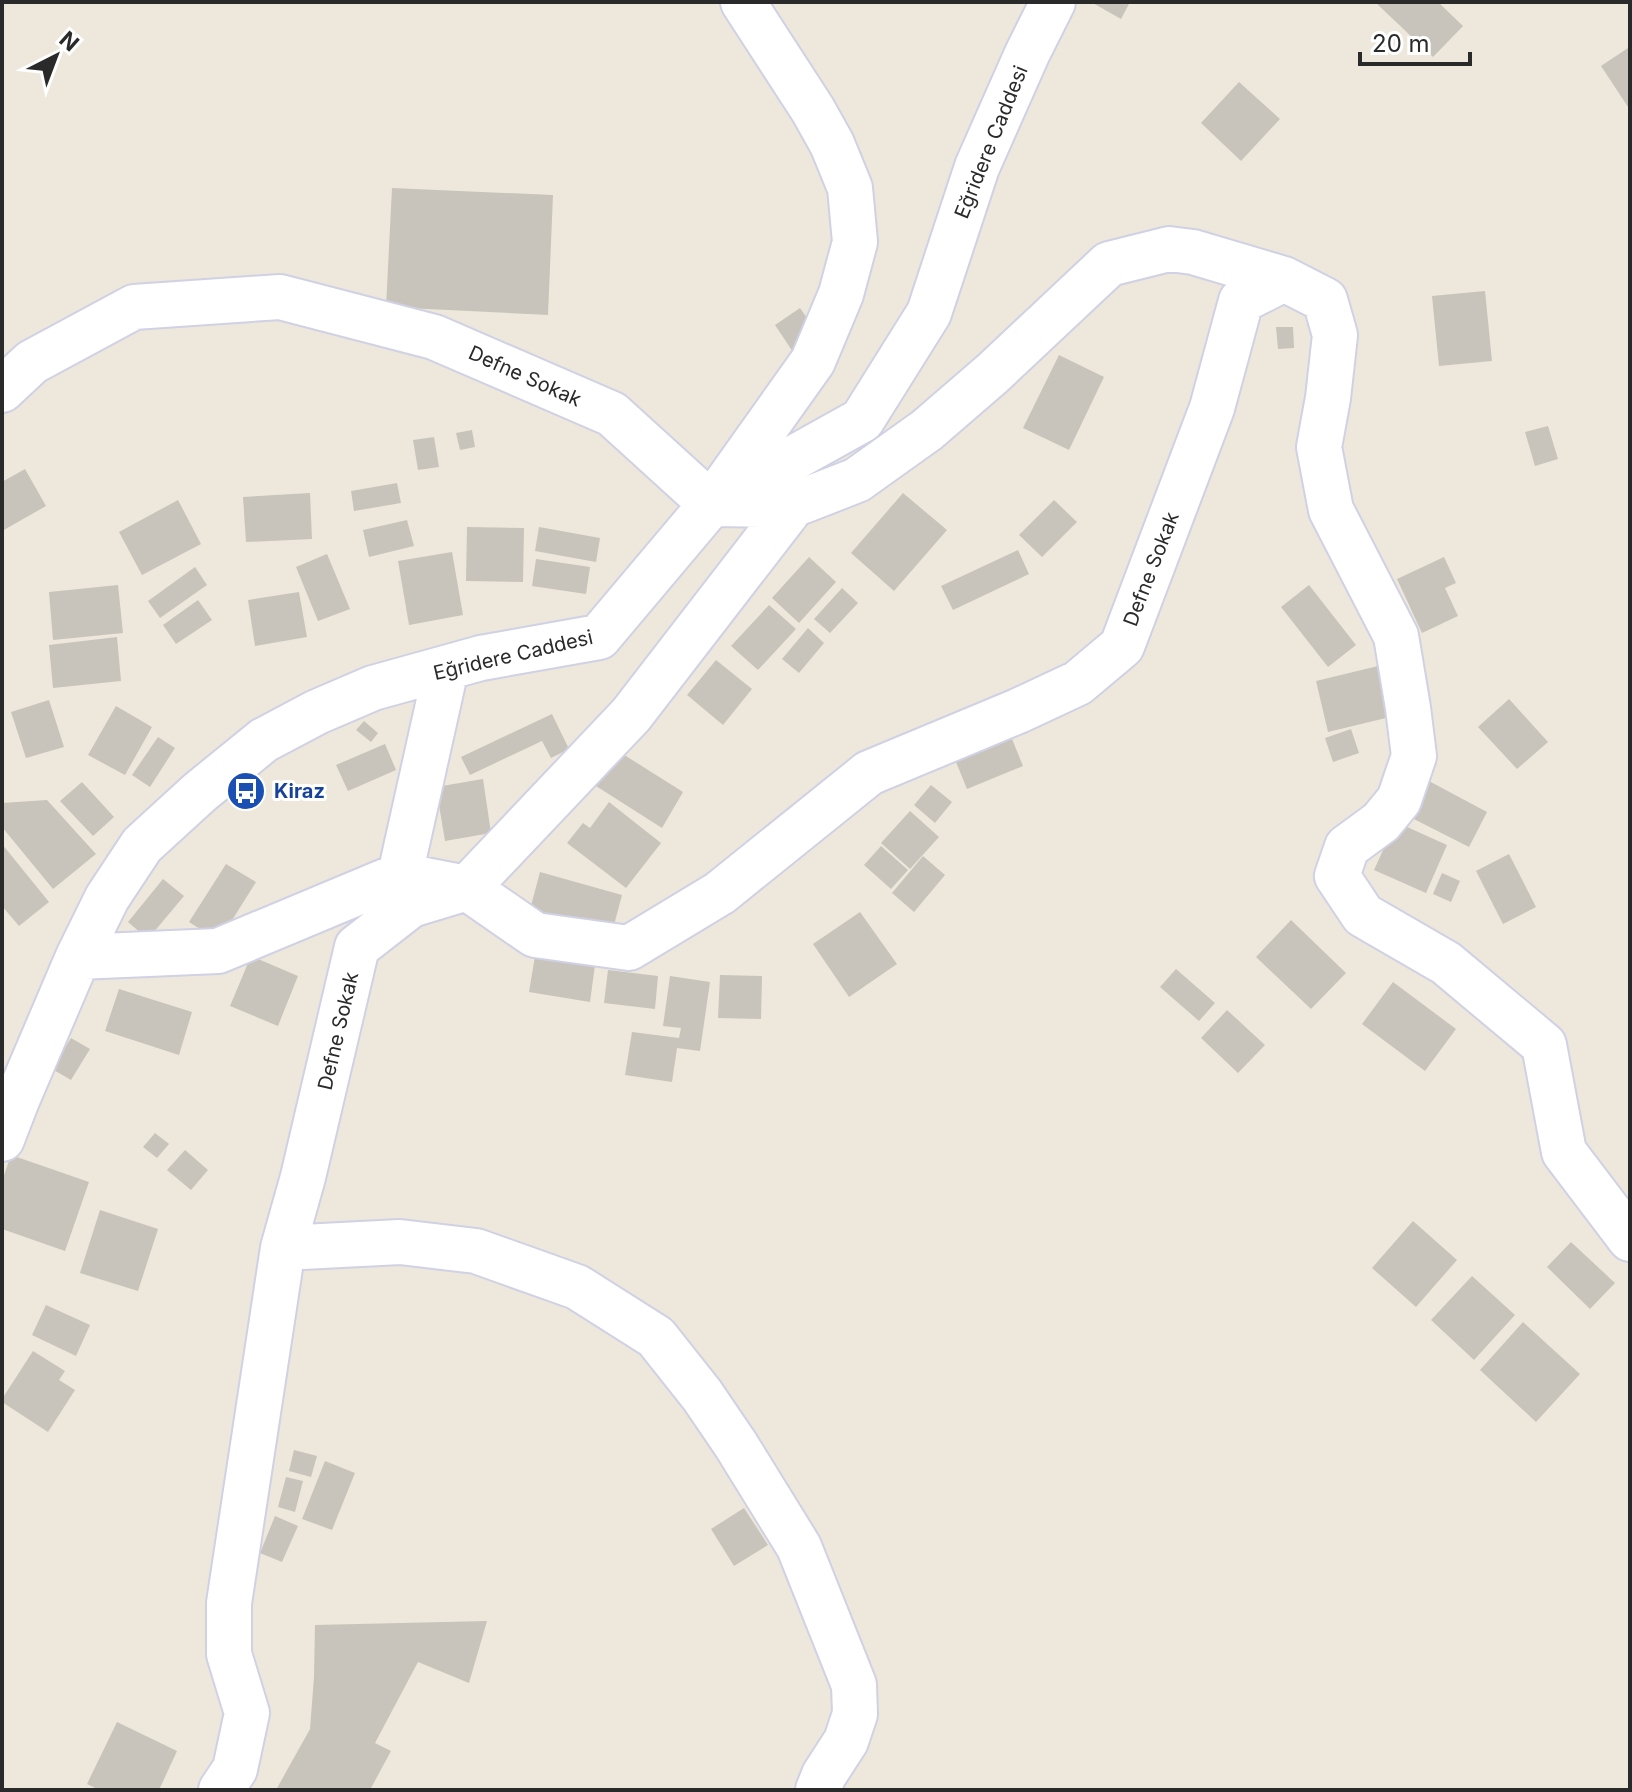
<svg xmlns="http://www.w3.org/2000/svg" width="1632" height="1792" viewBox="0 0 1632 1792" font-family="Inter,sans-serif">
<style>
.building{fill:#c8c4bb}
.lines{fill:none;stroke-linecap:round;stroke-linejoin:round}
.minor-casing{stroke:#d0d1e4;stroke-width:48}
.minor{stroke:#fff;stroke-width:44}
.labels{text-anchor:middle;stroke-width:6;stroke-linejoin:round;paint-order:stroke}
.street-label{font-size:20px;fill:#2a2a2a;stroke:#fff}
.transit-label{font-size:20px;font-weight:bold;fill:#164399;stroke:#fff;text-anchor:start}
</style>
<rect width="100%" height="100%" fill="#ede8db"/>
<!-- building -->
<path class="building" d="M1091,2H1130L1121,19Z
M1375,2H1438L1463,26L1433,57Z
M1628,48L1630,51V110L1601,66Z
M1239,82L1280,119L1241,161L1201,123Z
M392,188L553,195L548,315L386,307Z
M1485,291L1492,361L1439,366L1432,296Z
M800,308L819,335L793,352L775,325Z
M1276,327H1293L1294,348L1278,349Z
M1059,355L1104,377L1069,450L1023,428Z
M1548,426L1558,459L1535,466L1525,432Z
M472,430L475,447L460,450L456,433Z
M434,437L439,467L418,470L413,440Z
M25,469L46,506L2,531V482Z
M397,483L401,503L354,511L351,491Z
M310,493L312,539L246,542L243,497Z
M903,493L947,530L894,591L851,553Z
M178,500L201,544L142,575L119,532Z
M1054,500L1077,522L1042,557L1019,535Z
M407,520L414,546L369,557L363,530Z
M467,527L524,528L523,582L466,581Z
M539,527L600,538L596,562L535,551Z
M1018,550L1029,574L953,610L941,586Z
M452,552L463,615L409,625L398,561Z
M327,554L350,609L318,621L296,567Z
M809,557L836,582L799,623L772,598Z
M1444,557L1456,583L1445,588L1458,616L1422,633L1397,579Z
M536,559L590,567L586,594L532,586Z
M195,567L207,585L160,618L148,601Z
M118,585L123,633L53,640L49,592Z
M1309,585L1356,645L1328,667L1281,607Z
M842,588L858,603L830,633L814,619Z
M299,592L307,637L255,646L248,600Z
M198,600L212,620L176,644L163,625Z
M769,605L796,629L758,670L731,646Z
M808,628L824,643L799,673L782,659Z
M117,637L121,681L53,688L49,645Z
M716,660L752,689L723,725L687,695Z
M1378,666L1390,717L1328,732L1316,681Z
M1509,699L1548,742L1517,769L1478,727Z
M49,700L64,747L26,758L11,712Z
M116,706L152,727L125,775L88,755Z
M552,714L569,749L551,758L542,741L470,775L461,757Z
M364,721L378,733L371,742L356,730Z
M1351,729L1359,753L1333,762L1325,738Z
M158,737L175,748L150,787L132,775Z
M1012,739L1023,766L967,789L956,762Z
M385,744L396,770L348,791L336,765Z
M618,751L683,792L662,828L596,786Z
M483,779L491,833L445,841L436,787Z
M1427,780L1487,812L1469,847L1408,816Z
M82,782L114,817L93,836L60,801Z
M931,785L952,802L935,823L914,805Z
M47,800L96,854L53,889L2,827V803Z
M609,802L661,843L626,888L567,843L583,823L590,828Z
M910,811L939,837L910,869L881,843Z
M1396,822L1447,845L1426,893L1374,870Z
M2,844L49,902L19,926L2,906Z
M881,846L908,870L891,889L864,865Z
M1509,854L1536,907L1503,924L1476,871Z
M923,856L945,875L914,912L892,893Z
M226,864L256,882L219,941L189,922Z
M540,872L622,895L610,940L528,917Z
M1442,873L1460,881L1451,902L1433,894Z
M163,879L184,896L148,939L128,922Z
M860,912L897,964L849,997L813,944Z
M1291,920L1346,973L1311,1009L1256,957Z
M251,956L298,976L278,1026L230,1006Z
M535,956L595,965L590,1002L529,992Z
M1176,969L1215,1003L1199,1021L1160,987Z
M608,970L658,976L655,1009L604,1003Z
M720,975L762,976L761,1019L718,1018Z
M670,976L710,982L700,1051L677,1048L672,1082L625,1075L632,1032L679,1038L681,1028L663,1026Z
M1393,982L1456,1029L1425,1071L1362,1024Z
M119,989L192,1012L179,1055L105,1031Z
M1227,1010L1265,1045L1238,1073L1201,1038Z
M71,1038L90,1049L71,1080L52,1069Z
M155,1133L169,1144L157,1158L143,1147Z
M185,1150L208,1170L191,1190L167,1170Z
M11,1155L89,1182L65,1251L2,1229V1181Z
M100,1210L158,1229L138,1291L80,1273Z
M1413,1221L1457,1260L1416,1307L1372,1268Z
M1571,1242L1615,1283L1590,1309L1547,1267Z
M1472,1276L1515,1315L1474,1360L1431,1320Z
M46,1305L90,1325L76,1356L32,1335Z
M1523,1322L1580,1374L1536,1422L1480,1370Z
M33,1351L65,1371L59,1380L75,1390L48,1432L2,1402V1399Z
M294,1450L317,1456L311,1477L289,1471Z
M325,1461L355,1473L332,1530L302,1519Z
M286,1477L303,1481L295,1512L278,1507Z
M744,1508L768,1545L734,1566L711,1529Z
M275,1516L298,1526L282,1562L260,1553Z
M487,1621L469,1683L418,1662L375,1743L391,1751L370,1790H276L310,1729L314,1677L315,1625Z
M117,1722L177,1751L159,1790H99L87,1784Z"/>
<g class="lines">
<!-- minor casing -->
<g class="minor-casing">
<path id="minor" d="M1284,279L1325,300L1335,335L1328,398L1319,447L1331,510L1396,636L1408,708L1414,756L1399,800L1381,822L1347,847L1337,876L1363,915L1446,963L1544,1045L1564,1152L1630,1239
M2,390L32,362L134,307L280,297L434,337L612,414L711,504L793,505L857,480L927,430L993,373L1109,264L1169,249L1193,252L1284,279L1241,301L1212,408L1122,646L1078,683L1018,711L869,773L720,893L629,948L535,935L467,888L411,905L357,947L303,1177L283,1248L229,1603V1654L247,1713L235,1769L221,1790
M717,496L813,361L841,294L855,242L850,188L832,144L813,110L743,2
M400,875L446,669
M78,957L218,951L400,875L467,888L631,715L793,505
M2,1139L17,1100L78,957L107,898L142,845L200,792L264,740L317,712L373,688L481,658L599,637L711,504L862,420L929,313L977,167L1027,54L1053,2
M283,1248L400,1242L476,1251L577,1287L656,1337L702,1395L736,1445L799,1547L854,1685L855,1714L846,1741L824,1775L818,1790"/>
</g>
<!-- minor -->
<use href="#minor" class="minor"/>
</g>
<!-- icons -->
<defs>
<g id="bus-disc" transform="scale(2)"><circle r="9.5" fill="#1a4fb4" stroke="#fff"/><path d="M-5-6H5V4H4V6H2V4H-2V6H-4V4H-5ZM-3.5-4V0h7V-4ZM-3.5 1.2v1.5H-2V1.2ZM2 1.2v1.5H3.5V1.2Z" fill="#fff"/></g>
</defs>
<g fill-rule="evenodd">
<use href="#bus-disc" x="246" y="791"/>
</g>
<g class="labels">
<!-- street labels -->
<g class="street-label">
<text transform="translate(991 142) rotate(-68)" y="7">Eğridere Caddesi</text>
<text transform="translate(525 376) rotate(24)" y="7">Defne Sokak</text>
<text transform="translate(1151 569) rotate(-69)" y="7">Defne Sokak</text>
<text transform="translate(513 655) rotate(-13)" y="7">Eğridere Caddesi</text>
<text transform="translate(338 1031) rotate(-77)" y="7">Defne Sokak</text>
</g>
<!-- transit labels -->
<g class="transit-label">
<text x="274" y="798">Kiraz</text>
</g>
</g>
<!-- border -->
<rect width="1632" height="1792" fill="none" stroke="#2a2a2a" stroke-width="8"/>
<!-- north arrow -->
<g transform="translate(56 56) rotate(42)" stroke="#ffffff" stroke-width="6" paint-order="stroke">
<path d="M0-6L14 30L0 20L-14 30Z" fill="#2a2a2a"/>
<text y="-12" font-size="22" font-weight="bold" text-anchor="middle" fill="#2a2a2a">N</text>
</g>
<!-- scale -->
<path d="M1360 52v12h110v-12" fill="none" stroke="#2a2a2a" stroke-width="4"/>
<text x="1372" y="52" font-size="24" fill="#2a2a2a" stroke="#ffffff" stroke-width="6" paint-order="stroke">20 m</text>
</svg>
